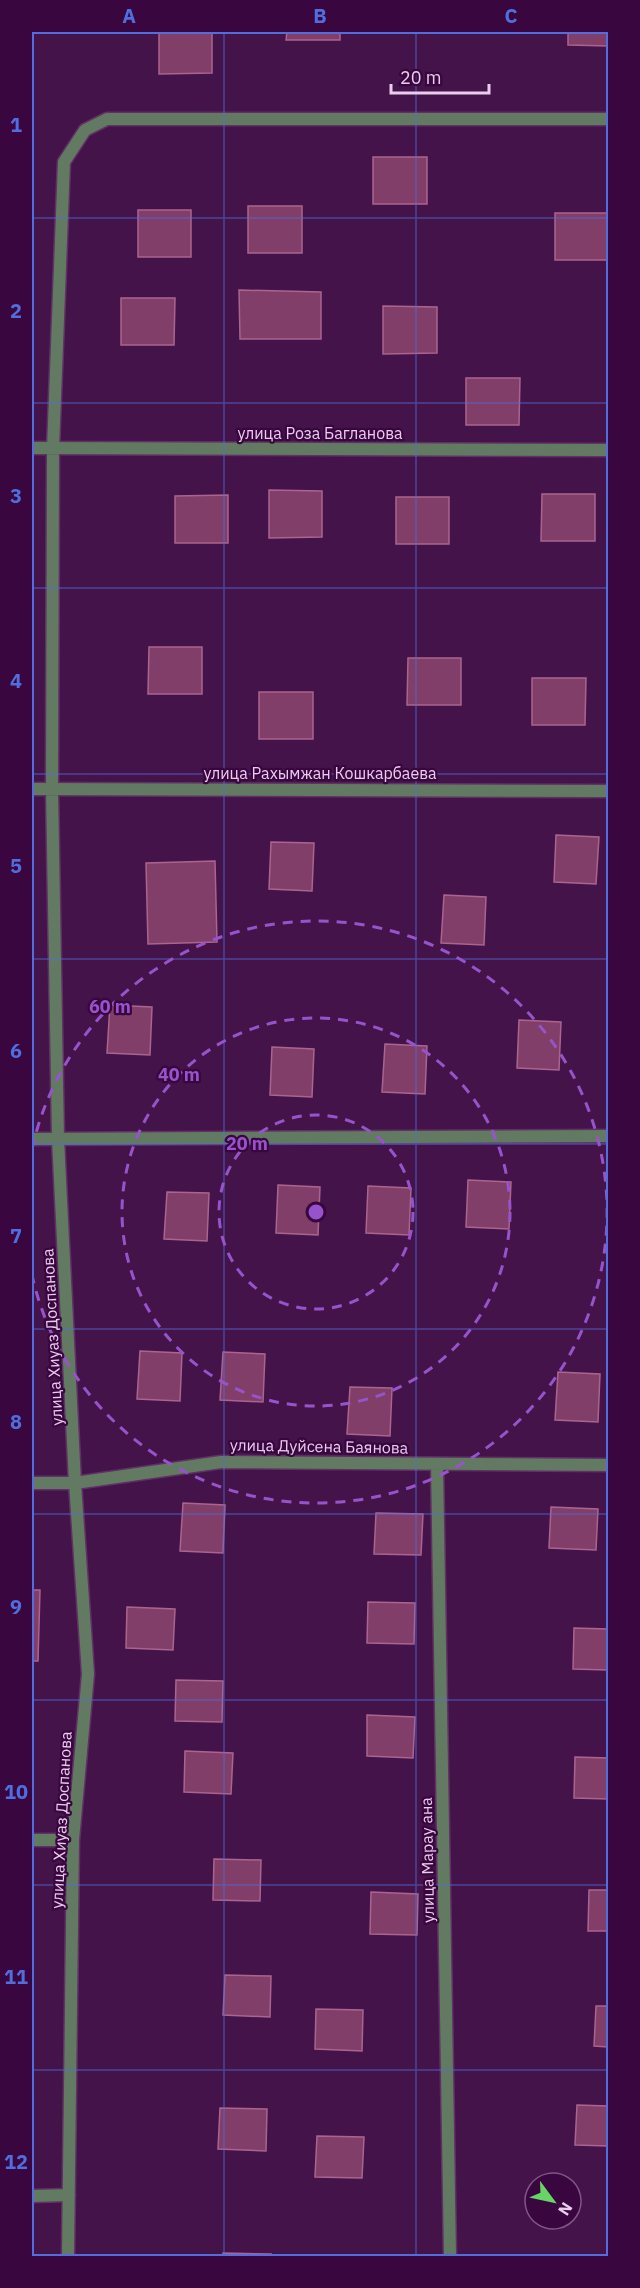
<svg xmlns="http://www.w3.org/2000/svg" width="640" height="2288" viewBox="0 0 640 2288" font-family="'IBM Plex Sans',sans-serif">
<style>
.building{fill:#813e69;stroke:#aa648f;stroke-width:1.5}
.lines{fill:none;stroke-linecap:round;stroke-linejoin:round}
.service-casing{stroke:#5f3164;stroke-width:15}
.minor-casing{stroke:#5f3164;stroke-width:15}
.service{stroke:#627a61;stroke-width:12}
.minor{stroke:#627a61;stroke-width:12}
.grid{fill:none;stroke:#506edd;stroke-width:1.5;stroke-opacity:0.55}
.ring{fill:none;stroke:#9754ca;stroke-width:3;stroke-dasharray:10 8}
.labels{text-anchor:middle;stroke-width:4.5;stroke-linejoin:round;paint-order:stroke}
.street-label{font-size:16px;fill:#eacded;stroke:#39063f}
.centre{fill:#9754ca;stroke:#39063f;stroke-width:3}
.ring-label{font-size:18px;text-anchor:middle;font-weight:bold;fill:#9754ca;stroke:#39063f;stroke-width:4.5;stroke-linejoin:round;paint-order:stroke}
.neatline{fill:none;stroke:#506edd;stroke-width:2}
.grid-label{font-size:20px;text-anchor:middle;font-weight:bold;fill:#506edd}
</style>
<rect width="100%" height="100%" fill="#44134a"/>
<!-- building -->
<path class="building" d="M159,32H212V73L159,74Z
M287,32H340V40H286Z
M568,32H608V46L568,45Z
M373,157H427V204H373Z
M248,206H302V253H248Z
M138,210H191V257H138Z
M555,213H608V260H555Z
M239,290L321,292V339H240Z
M121,298H175L174,345H121Z
M383,306L437,307V353L383,354Z
M466,378H520L519,425H466Z
M269,490L322,491V537L269,538Z
M542,494H595V541H541Z
M228,495V543H175V496Z
M396,497H449V544H396Z
M149,647H202V694H148Z
M408,658H461V705H407Z
M532,678H586L585,725H532Z
M259,692H313V739H259Z
M556,835L599,837L596,884L554,882Z
M271,842L314,843L312,891L269,889Z
M215,861L217,942L148,944L146,863Z
M444,895L486,897L484,945L441,943Z
M110,1005L152,1007L150,1055L107,1053Z
M519,1020L561,1022L559,1070L517,1068Z
M385,1044L427,1046L425,1094L382,1092Z
M272,1047L314,1049L312,1097L270,1095Z
M468,1180L511,1182L509,1229L466,1227Z
M278,1185L320,1187L318,1235L276,1233Z
M368,1186L411,1188L409,1235L366,1233Z
M167,1192L209,1193L207,1241L164,1239Z
M140,1351L182,1353L180,1401L137,1399Z
M223,1352L265,1354L263,1402L220,1400Z
M558,1372L600,1374L598,1422L555,1420Z
M350,1387L392,1388L390,1436L347,1434Z
M183,1503L225,1505L223,1553L180,1551Z
M551,1507L598,1509L596,1550L549,1548Z
M376,1513L423,1514L421,1555L374,1554Z
M32,1590H40L38,1661H32Z
M368,1602L415,1603L414,1644L367,1643Z
M127,1607L175,1609L173,1650L126,1648Z
M574,1628L608,1629V1670L573,1669Z
M176,1680L223,1681L222,1722L175,1721Z
M367,1715L415,1717L413,1758L367,1756Z
M185,1751L233,1753L231,1794L184,1792Z
M575,1757L608,1758V1799L574,1798Z
M214,1859L261,1860L260,1901L213,1900Z
M589,1890H608V1931H588Z
M371,1892L418,1894L417,1935L370,1934Z
M225,1975L271,1976L270,2017L223,2015Z
M596,2006H608V2047L594,2046Z
M316,2009L363,2010L362,2051L315,2049Z
M577,2105L608,2106V2146L575,2145Z
M220,2108L267,2109L266,2151L218,2149Z
M317,2136L364,2137L362,2178L315,2177Z
M223,2253L271,2254L270,2256H223Z"/>
<g class="lines">
<!-- service casing -->
<g class="service-casing">
<path id="service" d="M32,1139L608,1136"/>
</g>
<!-- minor casing -->
<g class="minor-casing">
<path id="minor" d="M32,448L608,450
M32,789L608,791
M437,1464L450,2256
M32,1483H75L221,1462L608,1465
M32,1840H73
M32,2196L69,2195
M68,2256L73,1840L88,1674L75,1483L58,1139L52,789L53,449L64,162L85,130L107,119H608"/>
</g>
<!-- service -->
<use href="#service" class="service"/>
<!-- minor -->
<use href="#minor" class="minor"/>
</g>
<!-- grid -->
<path class="grid" d="M224,32V2256M416,32V2256M32,218H608M32,403H608M32,588H608M32,774H608M32,959H608M32,1144H608M32,1329H608M32,1514H608M32,1700H608M32,1885H608M32,2070H608"/>
<!-- distance rings -->
<g class="ring">
<circle cx="316" cy="1212" r="97"/>
<circle cx="316" cy="1212" r="194"/>
<path d="M32 1149A291 291 0 1 1 32 1275"/>
</g>
<g class="labels">
<!-- street labels -->
<g class="street-label">
<text x="320" y="439">улица Роза Багланова</text>
<text x="320" y="779">улица Рахымжан Кошкарбаева</text>
<text transform="translate(52 1337) rotate(-93)" y="6">улица Хиуаз Доспанова</text>
<text transform="translate(319 1446) rotate(1)" y="6">улица Дуйсена Баянова</text>
<text transform="translate(61 1820) rotate(-87)" y="6">улица Хиуаз Доспанова</text>
<text transform="translate(427 1860) rotate(-91)" y="6">улица Марау ана</text>
</g>
</g>
<circle cx="316" cy="1212" r="9" class="centre"/>
<g class="ring-label">
<text x="110" y="1013">60 m</text>
<text x="179" y="1081">40 m</text>
<text x="247" y="1150">20 m</text>
</g>
<!-- border -->
<rect width="640" height="2288" fill="none" stroke="#39063f" stroke-width="66"/>
<!-- north arrow -->
<g transform="translate(553 2201) rotate(123)"><circle r="28" fill="#39063f" stroke="#805685" stroke-width="1.5"/>
<path d="M0-4.5L10 22L0 15L-10 22Z" fill="#68d465"/>
<text y="-9" font-size="16" font-weight="bold" text-anchor="middle" fill="#eacded">N</text>
</g>
<!-- scale -->
<path d="M391 84v9h98v-9" fill="none" stroke="#eacded" stroke-width="3"/>
<text x="400" y="84" font-size="18" fill="#eacded" stroke="#39063f" stroke-width="4.5" paint-order="stroke">20 m</text>
<rect x="33" y="33" width="574" height="2222" class="neatline"/>
<g class="grid-label">
<text x="129" y="23">A</text>
<text x="320" y="23">B</text>
<text x="511" y="23">C</text>
<text x="16" y="132">1</text>
<text x="16" y="318">2</text>
<text x="16" y="503">3</text>
<text x="16" y="688">4</text>
<text x="16" y="873">5</text>
<text x="16" y="1058">6</text>
<text x="16" y="1243">7</text>
<text x="16" y="1429">8</text>
<text x="16" y="1614">9</text>
<text x="16" y="1799">10</text>
<text x="16" y="1984">11</text>
<text x="16" y="2169">12</text>
</g>
</svg>
